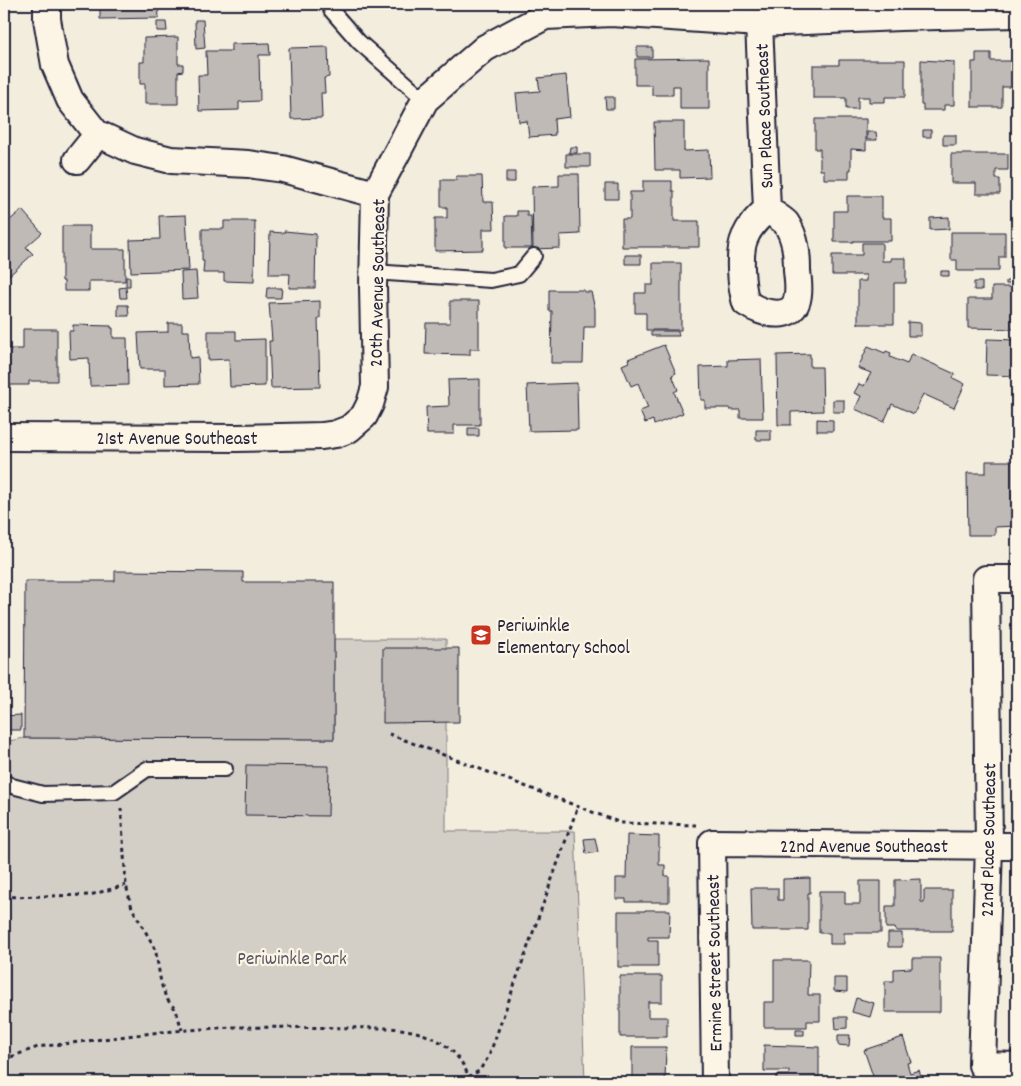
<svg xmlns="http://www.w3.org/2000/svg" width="1021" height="1086" viewBox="0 0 1021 1086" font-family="Dekko,sans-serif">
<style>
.green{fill:#d4cfc6;stroke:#7b7880}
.building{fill:#bfbab6;stroke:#22223b}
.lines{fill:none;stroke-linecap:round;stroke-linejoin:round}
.lane-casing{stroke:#22223b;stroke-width:18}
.street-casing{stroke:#22223b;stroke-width:30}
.path{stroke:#22223b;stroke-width:3;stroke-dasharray:4 4;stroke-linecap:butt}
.lane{stroke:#fcf5e5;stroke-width:14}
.street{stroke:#fcf5e5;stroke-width:26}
.labels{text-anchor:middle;stroke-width:4.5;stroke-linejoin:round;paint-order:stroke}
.street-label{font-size:19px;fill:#22223b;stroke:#fcf5e5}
.poi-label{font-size:19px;fill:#22223b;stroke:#fcf5e5;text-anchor:start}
.park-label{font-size:19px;fill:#575665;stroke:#fcf5e5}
</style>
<rect width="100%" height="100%" fill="#f3edde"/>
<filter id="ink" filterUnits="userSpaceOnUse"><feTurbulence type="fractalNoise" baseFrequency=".02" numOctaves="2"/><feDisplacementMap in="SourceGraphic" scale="10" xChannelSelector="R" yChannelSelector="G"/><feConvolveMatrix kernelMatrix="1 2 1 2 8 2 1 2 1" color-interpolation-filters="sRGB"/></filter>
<g filter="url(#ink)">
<!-- green -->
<path class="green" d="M334,639H446V831H575L585,1082H4V742L24,738L334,739Z"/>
<!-- building -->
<path class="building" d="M100,4H158L159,18L100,19Z
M195,20H203L205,48L196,49Z
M157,22H166L167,31H157Z
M178,37V64H183V71L178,72V104H145V84H140V62H144V38Z
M269,43L270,55H259L260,101L239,102V110L199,111L198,75H207L206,51H231V44Z
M328,47L329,77L324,78L325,93H321L322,118L291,119L289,48Z
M637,47H652V57H637Z
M976,53H991V61H1016V87H1002V107H972V62H976Z
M709,58V109H680V86H673V95H652V85H635V59Z
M839,60H905V97H885V102H869V97H858V109H846V98H813V65H839Z
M921,60L954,62V105H944V110H923V105H921Z
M566,75L570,117L554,119L555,135L529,137L527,121L519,122L516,93L540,91L538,78Z
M605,97H614V109H606Z
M815,119H866V150L851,149V170H849V179H824V170H820V149H815Z
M654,122H684V151L709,150L710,177L680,178V170H655Z
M923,130H931V137H923Z
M867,132H876L877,140H867Z
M943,135H956V145H943Z
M570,147H577V153H569Z
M566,154H590V167H566Z
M951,154H1008V170H996V179H1000V194H976V183H951Z
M506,172H515V182H506Z
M559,174H579L580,234L560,235V248L533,249L532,187L559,186Z
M456,176H482L483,202H493L494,229H483V250L435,251V218H447V207H441V180H456Z
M643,181H672V191H674V221H699V247H622V219H630V192H643Z
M605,184H618V199H605Z
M847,196H882V218H891V241H853V242H834V211H847Z
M22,210L42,233L26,247L33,254L4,280V225Z
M517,211H527V216H531L532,248H505V216H517Z
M186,215L189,270L131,272L130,240L160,239L159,216Z
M949,217V229L930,230V218Z
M224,221H255L254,282L224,281V273H203L204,261H202V229H224Z
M62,226H90V249H125V281H89V291H64V281H62Z
M284,231L316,234L315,288H289L290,274H269L270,232L284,233Z
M951,232H1005V257H999V271H957V260H951Z
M862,243H882V261H891V258H906V283H894V324H858V281H866V275H832V255H862Z
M625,255H641V264H625Z
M653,263H681V330H646V313H635V293H646V285H653Z
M196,271L198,298L182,299L181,272Z
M941,271H949V276H941Z
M126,277H130V286H126Z
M1006,281H1015V284H1006Z
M974,282H982V290H974Z
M4,286H9V298H4Z
M126,287L127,298H120L119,288Z
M992,287H1017V329L968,328V299H992Z
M267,288H282L281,298H266Z
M549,290H584V292H591L595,309V327H584L583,363H551L552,311H549Z
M320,301V318H318L320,387L271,388L269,341H272L269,303Z
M450,301H479V349H470V355L425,354L426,323H450Z
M118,305H128L129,316H118Z
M908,322L921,323V336H908Z
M168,323H182V331H189L190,358L198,357L199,384L165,385V369H140L138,333L168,332Z
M73,325L111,326V328H113V338H127L128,385L90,386L89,358L70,359L69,331H73Z
M23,329H57V381H29V385H4V349H23Z
M208,331H236V340L265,339V386L230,387L229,359L208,360Z
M651,331H678L679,336H651Z
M987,339L1017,340V376L986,375Z
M664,345L676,373L672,375L678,390L674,392L683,413L654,425L653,420L645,423L640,411L648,408L638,383L631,386L622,365L629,362L628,359Z
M868,346L885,353L886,351L891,353L890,357L907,364L911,354L955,374L953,378L965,384L954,408L923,394L914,414L892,404L884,422L855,409L861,396L854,393L859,384L864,386L871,373L858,368Z
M810,354V367H822L823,411L791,412V425H778L777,355Z
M761,359L763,418H740V410H730L729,408H705V400H701L700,367L728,366V360Z
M480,379V425H454V434H427L426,407L449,406L448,380Z
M577,383L578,430L529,431L527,385Z
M833,400H844V412H833Z
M817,419L833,420V431H817Z
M468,428H479V436H468Z
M756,430H771V440H756Z
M986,461H1017V526L995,527V535H968L967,473H986Z
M115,571L243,572V582H334V739L24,738L25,581H115Z
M383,648H459V722L383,723Z
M21,715V730H4V716Z
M246,765L329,766L328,816L245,815Z
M627,835L659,836V865H665V876H669V902H626V899H616V878H626Z
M595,838L598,852L586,854L584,839Z
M810,878V893H808V930H752L751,888H778V900H783V879Z
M921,879V902H924V890H952V931H896L895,928H886V906H895V880Z
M860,881H881V933H844V944H830V933H819V891H845V904H860Z
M645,910H670L669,937H648V940H658V967H618V911H645Z
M888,933H902V947H888Z
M912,958H940V1012H885V981H894V969L912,968Z
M774,960H809L808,995H820V1021H807V1027H764V1002H774Z
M620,976H662V1002H648V1017H667V1037H620Z
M834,978H847V992L834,991Z
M856,998L874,1003L870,1017L852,1012Z
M835,1017H847V1028L836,1029Z
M796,1030H804V1035H796Z
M838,1035H850L849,1046L838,1045Z
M903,1037L911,1062L907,1063L910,1073L919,1070L923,1082H875L864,1050Z
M764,1045L819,1047V1082H776V1075H789V1071H764Z
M632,1047H666L665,1082H632Z"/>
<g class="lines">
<!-- lane casing -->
<g class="lane-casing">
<path id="lane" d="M331,10L359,42L425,100
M373,272L491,280L519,274L534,256
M4,782L12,786L43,794L114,792L147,769H225"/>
</g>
<!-- street casing -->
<g class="street-casing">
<path id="street" d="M47,4V19L55,65L70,100L96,133L135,151L171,160L248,164L283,169L375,194
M759,23L767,209C758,218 750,225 745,237C738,252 741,286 746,303C762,314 795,323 798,295C799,287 798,279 797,271C797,254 796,238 786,223C781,218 773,214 767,209
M77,160L98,134
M4,437L237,438L322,436L336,434L349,429L364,416L370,404L375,387L373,287L375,194L425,100L485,48L545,16L612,13L759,23L900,17L1017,14
M1017,579H986L989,846L982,1065L1017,1066
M715,1082L712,843L1017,846"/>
</g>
<!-- path -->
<path class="path" d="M389,734L621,823L696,825
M121,808L126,885L132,908L152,943L156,953L161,983L166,998L176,1010L182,1030
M4,897L90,895L126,885
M4,1070L8,1058L38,1047L160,1032L232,1027L389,1028C425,1030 460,1044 470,1082
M468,1077L479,1071L489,1056L578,806"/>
<!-- lane -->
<use href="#lane" class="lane"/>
<!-- street -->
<use href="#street" class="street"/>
</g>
</g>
<!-- icons -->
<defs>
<g id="school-square" transform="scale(1.125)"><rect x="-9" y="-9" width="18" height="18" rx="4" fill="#c8321e" stroke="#fcf5e5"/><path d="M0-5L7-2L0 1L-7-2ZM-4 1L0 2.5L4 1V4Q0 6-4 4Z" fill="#fff"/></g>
</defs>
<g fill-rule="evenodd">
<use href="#school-square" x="481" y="635"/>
</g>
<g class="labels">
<!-- street labels -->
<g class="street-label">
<text transform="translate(763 116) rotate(-92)" y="7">Sun Place Southeast</text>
<text transform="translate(376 283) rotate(-89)" y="7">20th Avenue Southeast</text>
<text x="177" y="444">21st Avenue Southeast</text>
<text transform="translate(987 840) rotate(-89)" y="7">22nd Place Southeast</text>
<text x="864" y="852">22nd Avenue Southeast</text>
<text transform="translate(713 963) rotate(-91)" y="7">Ermine Street Southeast</text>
</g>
<!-- poi labels -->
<g class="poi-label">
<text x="497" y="631">Periwinkle<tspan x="497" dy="22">Elementary School</tspan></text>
</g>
<!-- park labels -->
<g class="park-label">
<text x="292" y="964">Periwinkle Park</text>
</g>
</g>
<!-- margin -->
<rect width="1021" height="1086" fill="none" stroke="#fcf5e5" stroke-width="20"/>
<rect x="10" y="10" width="1001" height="1066" fill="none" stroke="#22223b" stroke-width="2" filter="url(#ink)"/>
</svg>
